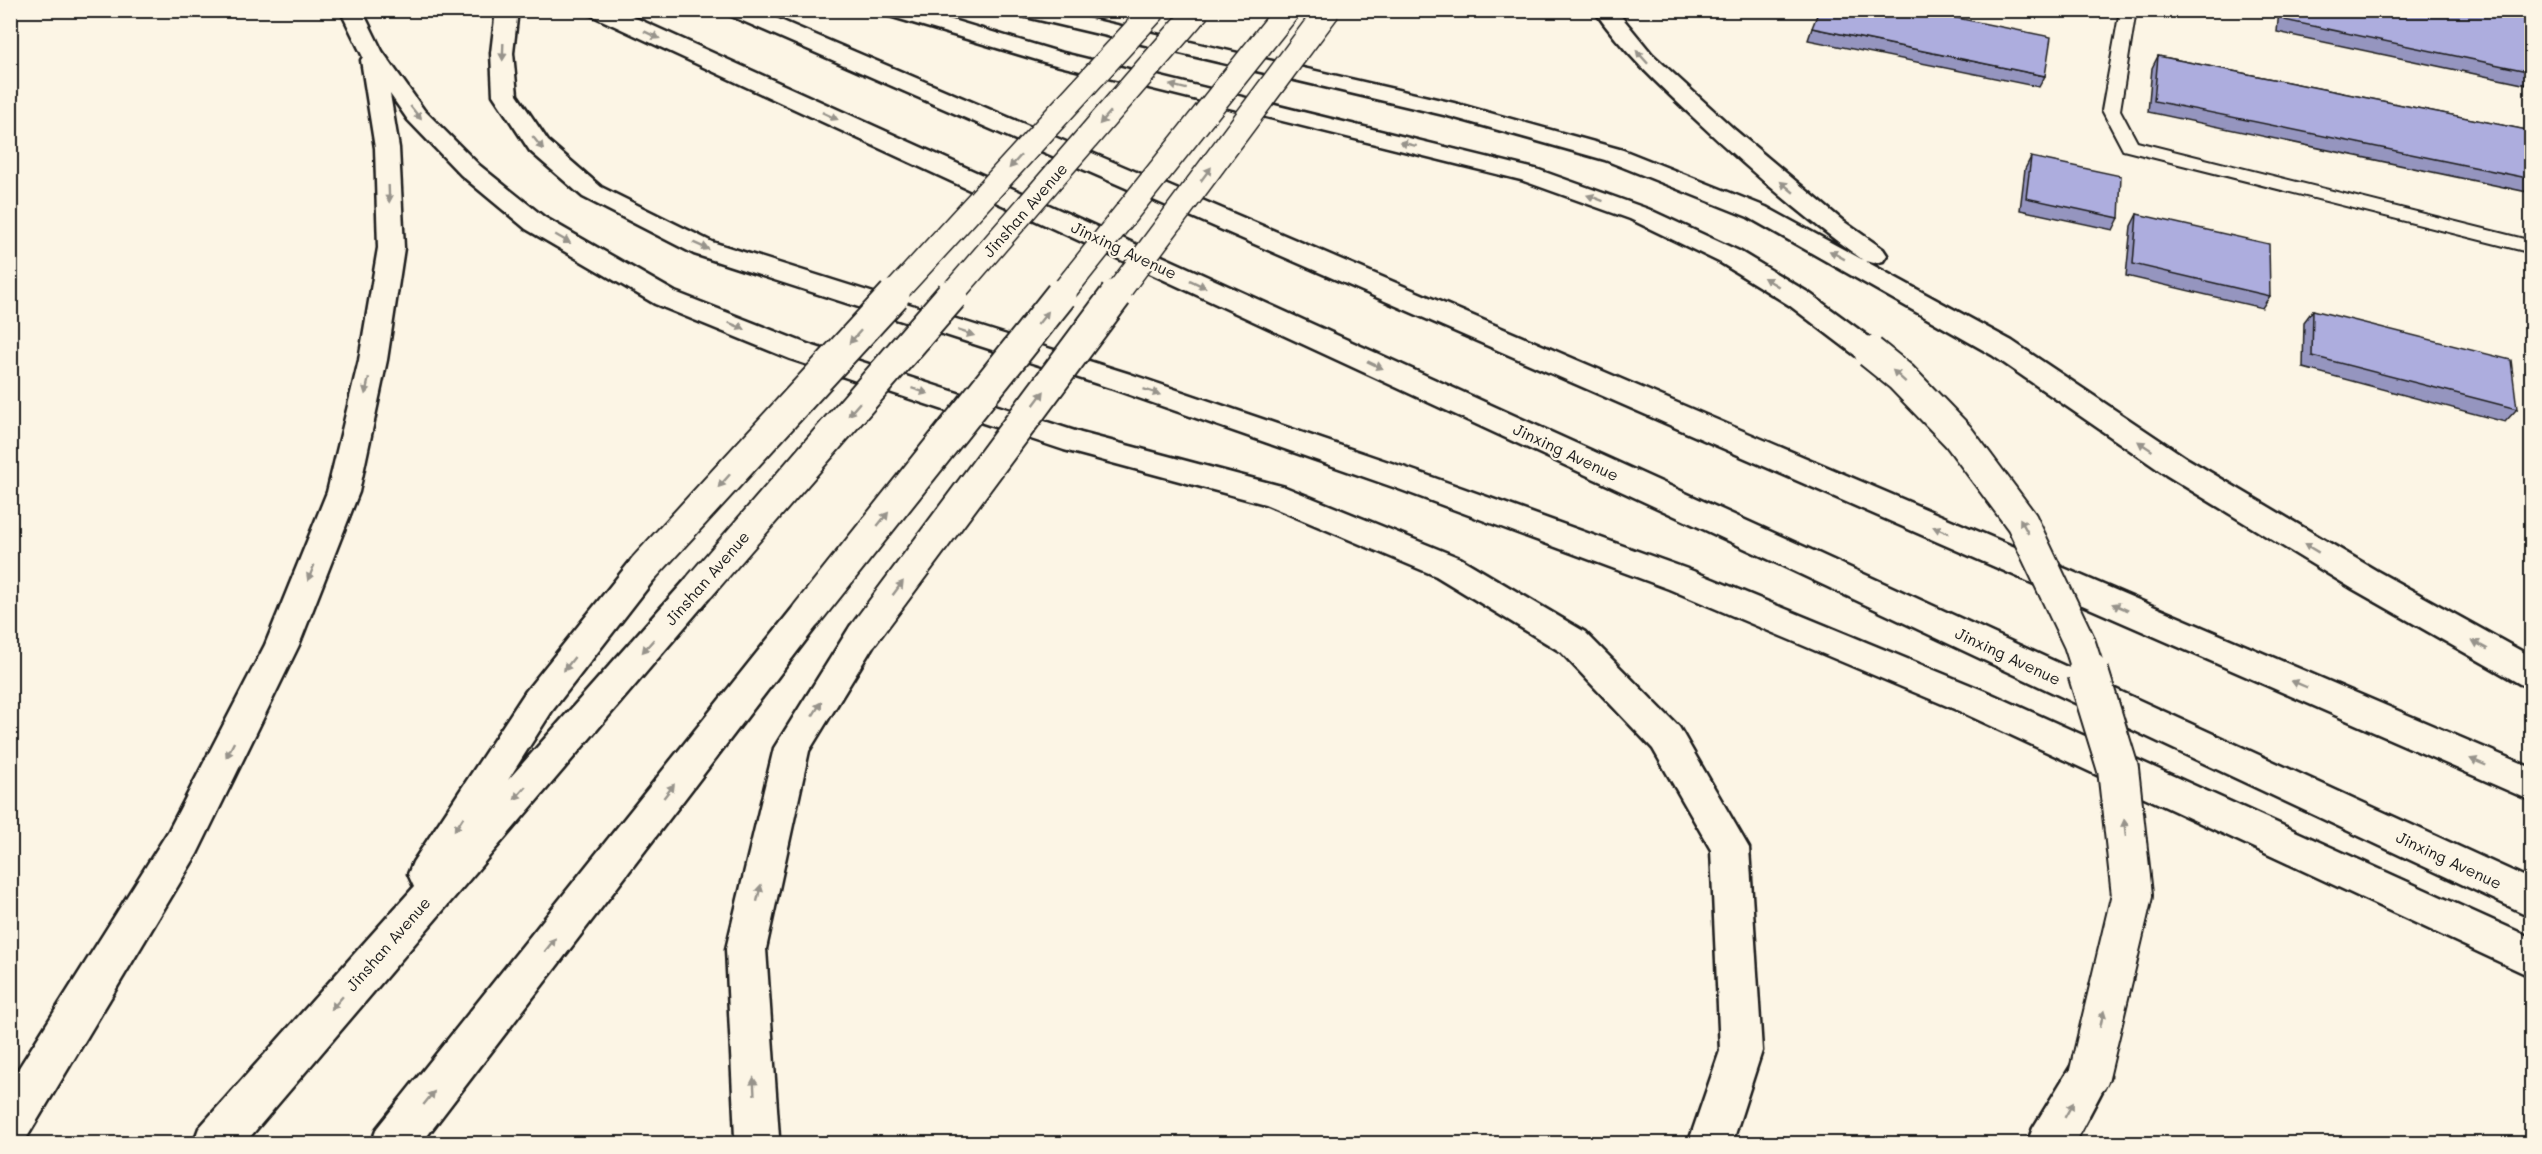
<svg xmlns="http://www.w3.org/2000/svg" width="2542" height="1154" viewBox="0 0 2542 1154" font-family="Mali,sans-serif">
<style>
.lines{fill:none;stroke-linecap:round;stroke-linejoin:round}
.service-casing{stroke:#1c1c1c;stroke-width:4}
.trunk-casing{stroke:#1c1c1c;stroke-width:5}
.service{fill:#fcf5e5;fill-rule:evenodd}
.trunk{fill:#fcf5e5;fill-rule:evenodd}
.trunk-bridge-far2-casing{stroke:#1c1c1c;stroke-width:27;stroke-linecap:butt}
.trunk-bridge-far1-casing{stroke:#1c1c1c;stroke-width:35;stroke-linecap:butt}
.trunk-bridge-casing{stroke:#1c1c1c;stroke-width:44;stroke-linecap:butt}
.trunk-bridge-far2{stroke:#fcf5e5;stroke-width:24}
.trunk-bridge-far1{stroke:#fcf5e5;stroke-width:31}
.trunk-bridge{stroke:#fcf5e5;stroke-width:40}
.wall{fill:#9595bf;stroke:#1c1c1c;stroke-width:1.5}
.building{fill:#adadde;stroke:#1c1c1c;stroke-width:1.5}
.oneway{fill:#97938b}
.labels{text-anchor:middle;stroke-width:4.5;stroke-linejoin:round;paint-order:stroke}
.street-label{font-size:16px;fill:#1c1c1c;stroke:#fcf5e5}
</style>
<rect width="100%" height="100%" fill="#fcf5e5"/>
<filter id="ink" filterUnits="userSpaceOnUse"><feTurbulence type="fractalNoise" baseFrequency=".0167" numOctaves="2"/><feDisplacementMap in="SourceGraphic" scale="12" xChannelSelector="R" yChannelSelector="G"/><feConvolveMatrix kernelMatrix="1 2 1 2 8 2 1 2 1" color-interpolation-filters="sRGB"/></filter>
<g filter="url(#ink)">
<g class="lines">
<!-- service casing -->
<g class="service-casing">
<path id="service" d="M2120,10H2136L2120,110L2137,142L2532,241V253L2123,150L2102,110Z"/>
</g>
<!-- trunk casing -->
<g class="trunk-casing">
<path id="trunk" d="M340,10H362L382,51L424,110L479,165L544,217L675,292L810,345L1081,433L1285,487L1460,558L1585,632L1679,727L1749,848L1762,1051L1732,1144H1688L1720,1051L1711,850L1653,749L1561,652L1436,576L1265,504L1064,450L790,359L655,304L526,229L461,175L408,120L390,94L399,148L404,248L387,360L359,492L299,645L197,854L26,1139L10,1144V1082L169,830L265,645L327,492L359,360L378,248L375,148L361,60L363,57Z
M496,10H518L513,53L517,95L548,141L601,187L712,242L1130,374L1418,472L1693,571L1985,691L2532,938V977L1959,711L1669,589L1396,488L1110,388L694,254L583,197L530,151L493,95L491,53Z
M589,10H618L1807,548L2532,880V917L1783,566L591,15Z
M727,10H757L2532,768V801L729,15Z
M884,10H919L1059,52L1539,170L1648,209L1739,251L1809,293L1880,345L1884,352L1880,359L1870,361L1860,359L1789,305L1721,263L1630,219L1521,180L1044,62L886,15Z
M1012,10H1052L1454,103L1623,150L1766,207L1863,260C1803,217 1747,168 1694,118C1658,84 1622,51 1594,10H1616L1652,54L1735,130L1843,221L1883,249L1887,255L1883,261L1874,263L1865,261L2012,341L2188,459L2377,571L2532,657V688L2520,684L2353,589L2166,475L1992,355L1748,217L1605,160L1448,116L1022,16L1014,15Z
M644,555L656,559L660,568L656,577L552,711L508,780L688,577L700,573L712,577L717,586L712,595L244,1144H193L199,1128L414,887L408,874L413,862L526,691L632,559Z
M807,601L819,605L824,614L819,623L421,1144H371L377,1128L795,605Z
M863,621L875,625L880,635L809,751L766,949L779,1137L782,1144H738L735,1137L726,949L774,748L851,625Z
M2089,1055L2104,1061L2110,1076L2074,1144H2027L2033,1128L2074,1061Z"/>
</g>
<!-- service -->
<use href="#service" class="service"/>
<!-- trunk -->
<use href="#trunk" class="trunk"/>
<!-- trunk-bridge-far2 casing -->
<g class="trunk-bridge-far2-casing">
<path id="trunk-bridge-far2" d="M892,296L1154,10
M950,296L1198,10
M1060,296L1288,10
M1115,296L1328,10"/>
</g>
<!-- trunk-bridge-far1 casing -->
<g class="trunk-bridge-far1-casing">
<path id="trunk-bridge-far1" d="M1870,352L1901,377L1958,436L2022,522L2079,642L2089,673
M644,568L894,295
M700,586L952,295
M807,614L1061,295
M863,635L1116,295"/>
</g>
<!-- trunk-bridge casing -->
<g class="trunk-bridge-casing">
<path id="trunk-bridge" d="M2088,672L2118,769L2132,895L2089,1076"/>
</g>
<!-- trunk-bridge-far2 -->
<use href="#trunk-bridge-far2" class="trunk-bridge-far2"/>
<!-- trunk-bridge-far1 -->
<use href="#trunk-bridge-far1" class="trunk-bridge-far1"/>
<!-- trunk-bridge -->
<use href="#trunk-bridge" class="trunk-bridge"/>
</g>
<!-- wall -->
<path class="wall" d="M2183,10H2209L2206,15Z
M2279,10H2489L2532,19V86L2277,32Z
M1812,28L2045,76L2039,87L1808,40Z
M2158,56L2532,131V193L2148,112L2152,68Z
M2031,157L2119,218L2113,230L2020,210L2025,169Z
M2137,214L2270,296L2262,308L2126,276L2131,226Z
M2313,310L2517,409L2505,422L2303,368L2304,322Z"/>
<!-- building -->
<path class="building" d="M1819,10H1918L2051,37L2045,76L1812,28Z
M2285,10H2489L2532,19V72L2284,20Z
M2158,56L2532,131V179L2154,101Z
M2031,157L2121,176L2119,218L2026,198Z
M2137,214L2269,244L2270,296L2133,264Z
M2313,310L2511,360L2517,409L2312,356Z"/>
<!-- one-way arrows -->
<defs><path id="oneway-solid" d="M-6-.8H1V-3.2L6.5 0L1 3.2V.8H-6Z" transform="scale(1.5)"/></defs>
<g class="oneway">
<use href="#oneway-solid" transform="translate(652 35) rotate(25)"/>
<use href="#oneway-solid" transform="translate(503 52) rotate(92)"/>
<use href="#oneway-solid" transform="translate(1642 57) rotate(-132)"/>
<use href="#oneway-solid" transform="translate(1178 87) rotate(-166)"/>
<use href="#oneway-solid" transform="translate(416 113) rotate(51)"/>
<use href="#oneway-solid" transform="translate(830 116) rotate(25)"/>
<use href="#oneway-solid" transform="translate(1105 118) rotate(131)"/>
<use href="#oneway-solid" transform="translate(538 143) rotate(51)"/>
<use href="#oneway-solid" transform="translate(1408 144) rotate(-166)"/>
<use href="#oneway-solid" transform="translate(1015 162) rotate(132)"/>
<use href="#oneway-solid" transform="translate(1206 174) rotate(-53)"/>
<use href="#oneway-solid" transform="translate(1787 187) rotate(-140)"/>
<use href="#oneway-solid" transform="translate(389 194) rotate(88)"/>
<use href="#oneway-solid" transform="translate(1595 198) rotate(-160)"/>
<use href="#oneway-solid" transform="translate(563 239) rotate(30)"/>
<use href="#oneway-solid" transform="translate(701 246) rotate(24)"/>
<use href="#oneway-solid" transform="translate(1837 255) rotate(-151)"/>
<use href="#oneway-solid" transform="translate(1771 282) rotate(-149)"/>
<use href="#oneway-solid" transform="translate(1198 284) rotate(25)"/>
<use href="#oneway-solid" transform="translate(1043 318) rotate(-51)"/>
<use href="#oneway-solid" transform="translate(737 326) rotate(22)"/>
<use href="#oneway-solid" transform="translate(966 333) rotate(18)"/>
<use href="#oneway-solid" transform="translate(855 337) rotate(132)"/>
<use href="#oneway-solid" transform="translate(1375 365) rotate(25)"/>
<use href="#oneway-solid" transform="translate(1899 376) rotate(-138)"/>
<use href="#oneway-solid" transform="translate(367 386) rotate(103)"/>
<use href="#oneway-solid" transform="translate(920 391) rotate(18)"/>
<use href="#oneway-solid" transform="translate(1152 392) rotate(19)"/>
<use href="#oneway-solid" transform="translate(1039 398) rotate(-53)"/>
<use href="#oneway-solid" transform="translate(854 409) rotate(131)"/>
<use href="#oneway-solid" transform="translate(2145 446) rotate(-146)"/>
<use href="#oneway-solid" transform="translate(724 481) rotate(132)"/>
<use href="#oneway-solid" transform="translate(883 519) rotate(-51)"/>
<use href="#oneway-solid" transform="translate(2024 526) rotate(-119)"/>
<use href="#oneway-solid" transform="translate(1941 530) rotate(-157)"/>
<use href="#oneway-solid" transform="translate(2311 548) rotate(-149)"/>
<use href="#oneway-solid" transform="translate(311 573) rotate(112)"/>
<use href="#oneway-solid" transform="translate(898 588) rotate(-53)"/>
<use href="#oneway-solid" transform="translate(2120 607) rotate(-157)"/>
<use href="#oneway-solid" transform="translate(2480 645) rotate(-151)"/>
<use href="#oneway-solid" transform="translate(648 646) rotate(131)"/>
<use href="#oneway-solid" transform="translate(569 664) rotate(128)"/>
<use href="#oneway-solid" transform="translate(2299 684) rotate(-157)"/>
<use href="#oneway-solid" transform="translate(817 709) rotate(-58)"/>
<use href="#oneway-solid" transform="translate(230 750) rotate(117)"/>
<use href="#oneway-solid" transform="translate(2478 762) rotate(-157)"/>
<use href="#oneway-solid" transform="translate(669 791) rotate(-52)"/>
<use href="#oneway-solid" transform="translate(520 793) rotate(131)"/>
<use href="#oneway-solid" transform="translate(459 824) rotate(123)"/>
<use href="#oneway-solid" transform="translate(2125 828) rotate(-96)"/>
<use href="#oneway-solid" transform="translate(759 893) rotate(-77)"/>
<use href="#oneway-solid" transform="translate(550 945) rotate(-52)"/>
<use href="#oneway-solid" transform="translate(337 1003) rotate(131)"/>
<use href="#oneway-solid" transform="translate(2102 1019) rotate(-77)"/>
<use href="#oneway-solid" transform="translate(754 1086) rotate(-93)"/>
<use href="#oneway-solid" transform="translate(429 1098) rotate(-51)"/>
<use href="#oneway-solid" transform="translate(2069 1110) rotate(-60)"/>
</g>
</g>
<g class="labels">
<!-- street labels -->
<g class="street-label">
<text transform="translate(1025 210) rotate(-49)" y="6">Jinshan Avenue</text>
<text transform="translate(1124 250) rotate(25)" y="6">Jinxing Avenue</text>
<text transform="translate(1566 452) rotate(25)" y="6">Jinxing Avenue</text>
<text transform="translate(707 578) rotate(-49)" y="6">Jinshan Avenue</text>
<text transform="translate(2008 656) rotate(25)" y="6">Jinxing Avenue</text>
<text transform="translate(2449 860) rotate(25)" y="6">Jinxing Avenue</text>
<text transform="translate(388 944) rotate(-49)" y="6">Jinshan Avenue</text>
</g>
</g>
<!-- margin -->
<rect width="2542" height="1154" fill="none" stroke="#fcf5e5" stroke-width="36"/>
<rect x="18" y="18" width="2506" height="1118" fill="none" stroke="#1c1c1c" stroke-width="2" filter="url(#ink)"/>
</svg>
